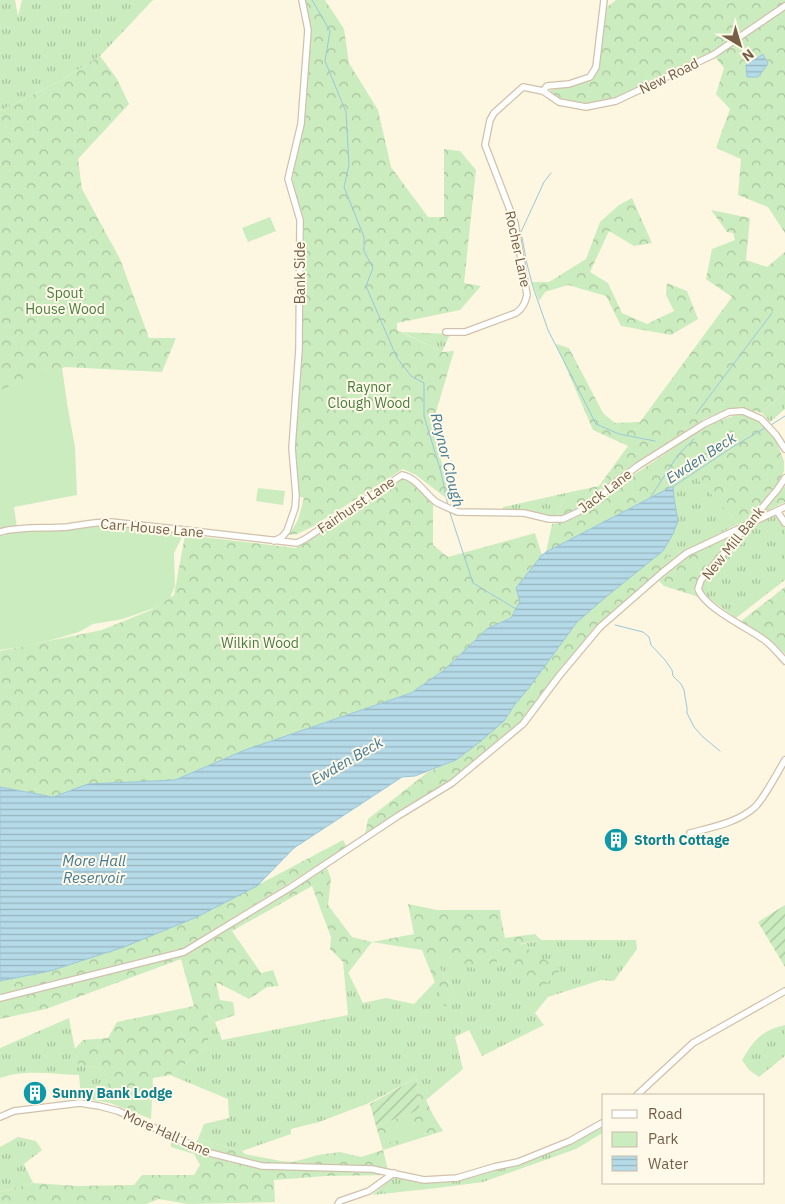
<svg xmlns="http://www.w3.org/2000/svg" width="785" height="1204" viewBox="0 0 785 1204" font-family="'IBM Plex Sans',sans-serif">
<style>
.grass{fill:url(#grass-tufts)}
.forest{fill:url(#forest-crowns)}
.park{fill:#cbecbf}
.garden{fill:url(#garden-furrows)}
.water{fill:url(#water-rules);stroke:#9ac8da}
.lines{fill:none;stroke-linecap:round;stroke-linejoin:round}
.stream{stroke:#9ac8da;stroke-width:1}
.minor-casing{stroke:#d1c1ab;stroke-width:8}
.minor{stroke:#fff;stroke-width:5.5}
.labels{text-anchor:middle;stroke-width:4;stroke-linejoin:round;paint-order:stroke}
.street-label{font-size:14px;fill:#765e47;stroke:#fff9e9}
.park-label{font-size:14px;fill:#487d3e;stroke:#fff9e9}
.culture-label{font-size:14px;font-weight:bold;fill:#0d838f;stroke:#fff9e9;text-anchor:start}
.water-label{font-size:15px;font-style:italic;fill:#427a93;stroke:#fff9e9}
</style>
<defs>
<pattern id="grass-tufts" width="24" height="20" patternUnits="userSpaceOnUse" patternTransform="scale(1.25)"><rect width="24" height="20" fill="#cbecbf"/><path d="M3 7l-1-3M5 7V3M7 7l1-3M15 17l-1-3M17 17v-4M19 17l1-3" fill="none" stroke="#a9c29d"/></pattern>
<pattern id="forest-crowns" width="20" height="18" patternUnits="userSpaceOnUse" patternTransform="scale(1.25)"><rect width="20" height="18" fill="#cbecbf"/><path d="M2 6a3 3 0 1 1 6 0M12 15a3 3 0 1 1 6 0" fill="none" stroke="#a9c29d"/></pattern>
<pattern id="garden-furrows" width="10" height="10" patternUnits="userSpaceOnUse" patternTransform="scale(1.25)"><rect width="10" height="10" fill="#cbecbf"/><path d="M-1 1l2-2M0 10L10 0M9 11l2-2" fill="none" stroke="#a9c29d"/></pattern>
<pattern id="water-rules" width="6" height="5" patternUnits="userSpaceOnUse" patternTransform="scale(1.25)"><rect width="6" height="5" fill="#b5dae8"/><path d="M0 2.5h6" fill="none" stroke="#98b4be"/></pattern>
</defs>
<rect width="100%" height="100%" fill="#fdf6e1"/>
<!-- grass -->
<path class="grass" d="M0,0H15L18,16L22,0H153L100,56L60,81L0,111Z
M402,332L450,334L442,352Z
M785,391V409L770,422L762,413Z
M692,472L738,524L687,550L673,560L663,551L673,534L678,521L674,498L673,484Z
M566,493L556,517L523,510L503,511V507Z
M776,514L785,528V580L736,618L707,597L703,593L701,589L704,582L749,527Z
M541,940H636L637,949L614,981L601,980L548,997L535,1013L544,1025L482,1056L469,1030L455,1037L463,1069L426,1100L416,1078L369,1103L319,1122L291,1129V1134L242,1151L198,1139L204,1124L229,1118L228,1099L170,1075L208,1046L207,1012L215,1022L222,1040L348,1015L343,962L363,1003L386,998L414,1004L435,982L445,1007L454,990L445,978L431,951L500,949Z
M69,1018L78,1065L104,1069L108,1085L110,1103L81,1098L79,1075C53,1074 25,1069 0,1078V1048Z
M785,1025V1056L759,1077L749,1070L742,1060C755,1039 761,1031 785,1025Z
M604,1125V1132L576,1149L483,1182L437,1188L372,1195L395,1176L424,1182L518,1164L570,1145Z
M18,1137L36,1141L42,1150L24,1164L33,1183L0,1192V1147Z"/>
<!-- forest -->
<path class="forest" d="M305,0H325L344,29L349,63L378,110L391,167L428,217H444V149L460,151L476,170L464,283L481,286L460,310L397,323V330L442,352L454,351L433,422L450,501L416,475L403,469L312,527L297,534L289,535L298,520L304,498L298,496L295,446L301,364L304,285V219L292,186L294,168L303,122L307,76Z
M616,0H785V2L711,52L615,99L584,104L560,98L553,95L550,90L575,85L592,78L597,69L607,7Z
M785,10V233L768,207L738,195L741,159L716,148L730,109L716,94L724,68L716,58L723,52Z
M100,56L117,79L129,104L78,159L82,189L120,259L149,338H176L162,372L65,367L0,395V111L60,81Z
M632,198L652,243L634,246L609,231L590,272L608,283L622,313L647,324L674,311L666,295L667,283L687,291L698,319L671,335L621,326L606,296L568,285L545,292L539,301L532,282H549L586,259L600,222L619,205Z
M711,210L750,218L746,260L767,267L785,252V391L762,413L745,409H729L704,419L632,465L579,507L568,514L556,517L566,493L599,486L628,446L593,430L556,344L569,348L603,413L615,423L640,422L732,297L706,279L712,249L735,240L733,233L727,232Z
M741,414L756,419L764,425L775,438L784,461V471L779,481L745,523L738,524L692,473L673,486L546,552L552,524C571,522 589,511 604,500C611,494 617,487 624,482C638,471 652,463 666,453C689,438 713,420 741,414Z
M401,479H408L433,505V545L448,557L535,533L542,555L516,588L520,601L511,618L488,628L443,671L411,693L245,750L175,780L88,784L53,797L0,787V651L102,630L151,610L174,595L185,535L296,548Z
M785,486V502L762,513L784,487Z
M736,533L699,578L694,591L699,597L664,586L659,581L689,555Z
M663,551L673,560L593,629L520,722L449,782L365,835L368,819L428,772L456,760L481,741L504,721L515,704L528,689L577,622L607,596Z
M785,587V654C772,641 756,631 740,622Z
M343,840L347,847L183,949L157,955L166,958L185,954L327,868L331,879L328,905L352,937L372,942L414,934L408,904L437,910H500L501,918L505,938L535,934L541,940L520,944L561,970L537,993L501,949L494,969L478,970L432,952L445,978L454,990L445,1008L422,950L372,942L348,973L343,962L330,949L331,937L312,886L232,931L261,973L273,970L279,986L267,987L249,999L216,982L220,1000L233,1002L235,1015L215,1022L208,1013V1046L170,1075L153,1078L151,1119L110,1103L108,1085L104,1069L78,1065L74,1050L83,1040L108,1038L117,1022L194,1006L181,959L46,1009L0,1019V981L50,971L124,947L197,917Z
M416,1078L433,1115L443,1131L383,1150L388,1170L262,1165L207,1151L195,1145L198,1139L242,1151L245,1154L281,1161L293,1162L318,1155L340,1152L361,1157L383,1150L376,1126L420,1110Z
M171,1138L262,1168L373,1171L389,1175L326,1176L274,1180L275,1202L188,1204L159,1199L146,1204H0V1192L33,1183L77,1186L134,1185L142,1175H194L200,1165L194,1154L171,1147Z"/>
<!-- park -->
<path class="park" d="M270,217L276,231L248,242L242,228Z
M62,367L67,403L75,447L77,495L14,507L17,527L0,530V390Z
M258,488L285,491L283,505L256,501Z
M109,524L171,531L182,533L181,539L174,553L175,586L170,598L154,608L123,619L93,624L79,632L48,641L20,647L0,650V534L13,530Z
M417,1123L420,1134L389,1143L386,1131Z"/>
<!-- garden -->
<path class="garden" d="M785,905V967L758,922Z
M416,1078L420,1110L376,1126L370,1104Z"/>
<!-- water -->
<path class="water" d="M763,54L768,64L758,77H747L746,65Z
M673,486L674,498L678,521L673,534L663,551L607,596L577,622L528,689L515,704L504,721L481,741L456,760L415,776L402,777L294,848L257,886L197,917L124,947L50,971L0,981V787L53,797L88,784L175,780L245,750L411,693L443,671L488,628L511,618L520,601L516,588L542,555L546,552Z"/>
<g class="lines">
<!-- stream -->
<path class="stream" d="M312,0L330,31L325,61L346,112L349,165L344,187L364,237V251L373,268L366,286L397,358L411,376L424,383V416L441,472L448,506
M551,173L544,182L521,232L527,264L533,287L548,330L596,424L619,434L655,441
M696,414L772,313
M771,425L785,416
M674,486L731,448L765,428
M650,498L678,455L694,439
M449,510L473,583L516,609
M615,625L643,632L649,637L651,645L665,660L672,670L673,676L681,684L684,690L687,708V713L694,727L703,737L720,751"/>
<!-- minor casing -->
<g class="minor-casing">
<path id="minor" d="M543,91L547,86L569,84L590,77L596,67L604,0
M446,332H465L516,313C523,308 525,303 527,295L515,223L485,145L490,120L494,113L523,87L543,91L559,102L586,107L616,101L713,55L785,6
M785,478L777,490L701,580L698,589C705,608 746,627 763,639C772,645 778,653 785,661
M777,511L785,523
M0,532C22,526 45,529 67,527C82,525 96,522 111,522L185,530L297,543L305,539L402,475C417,478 424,493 436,502C443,506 451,509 458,512L524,513L549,519H563L578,512L599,498L612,485L639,465L704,424L729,412L743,411L761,419L776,435L785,449
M274,541L282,537L287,531L295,508L296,496L292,448L299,349L300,220L288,179L301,124L308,30L302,0
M690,833C713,827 737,823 755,807C765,797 777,773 785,760
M0,998L184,952L291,887L398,816L452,783L523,724L559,676L600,627L663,572L687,553L785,507
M637,1095L693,1043L785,991
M0,1117L14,1111L80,1103L99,1106L118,1111L206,1152L262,1166L372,1169L424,1180L457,1178L494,1167L518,1162L570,1141L604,1122
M338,1204L340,1201L369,1191L394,1173"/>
</g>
<!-- minor -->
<use href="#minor" class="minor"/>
</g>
<!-- icons -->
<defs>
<g id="building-disc" transform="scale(1.25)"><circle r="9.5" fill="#0f9aa8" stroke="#fff9e9"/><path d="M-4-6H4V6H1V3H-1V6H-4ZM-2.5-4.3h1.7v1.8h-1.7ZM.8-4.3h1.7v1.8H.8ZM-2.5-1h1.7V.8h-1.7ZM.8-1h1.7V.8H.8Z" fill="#fff"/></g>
</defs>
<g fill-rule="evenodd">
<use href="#building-disc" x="616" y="840"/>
<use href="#building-disc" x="35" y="1093"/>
</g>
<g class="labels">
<!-- street labels -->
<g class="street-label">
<text transform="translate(669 76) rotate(-26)" y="5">New Road</text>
<text transform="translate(518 249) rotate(78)" y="5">Rocher Lane</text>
<text transform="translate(300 273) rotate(-90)" y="5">Bank Side</text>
<text transform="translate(605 491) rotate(-37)" y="5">Jack Lane</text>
<text transform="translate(356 505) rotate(-34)" y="5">Fairhurst Lane</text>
<text transform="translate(152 528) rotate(5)" y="5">Carr House Lane</text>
<text transform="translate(733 543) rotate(-51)" y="5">New Mill Bank</text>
<text transform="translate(167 1133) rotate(24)" y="5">More Hall Lane</text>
</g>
<!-- park labels -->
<g class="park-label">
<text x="65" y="298">Spout<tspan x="65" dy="16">House Wood</tspan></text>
<text x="369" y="392">Raynor<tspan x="369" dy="16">Clough Wood</tspan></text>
<text x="260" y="648">Wilkin Wood</text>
</g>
<!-- culture labels -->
<g class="culture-label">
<text x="634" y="845">Storth Cottage</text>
<text x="52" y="1098">Sunny Bank Lodge</text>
</g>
<!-- water labels -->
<g class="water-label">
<text transform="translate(701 458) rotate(-33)" y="5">Ewden Beck</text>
<text transform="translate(447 460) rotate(76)" y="5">Raynor Clough</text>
<text transform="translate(347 761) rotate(-30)" y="5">Ewden Beck</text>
<text x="94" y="866">More Hall<tspan x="94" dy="17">Reservoir</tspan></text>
</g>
</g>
<!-- legend -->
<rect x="602" y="1094" width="162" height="90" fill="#fff9e9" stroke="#c8bba8"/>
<rect x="612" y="1110" width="25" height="8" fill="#ffffff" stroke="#c8bba8"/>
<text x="648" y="1119" font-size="15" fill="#765e47">Road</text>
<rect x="612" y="1132" width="25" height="15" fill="#cbecbf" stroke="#c8bba8"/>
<text x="648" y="1144" font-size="15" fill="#765e47">Park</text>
<rect x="612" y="1156" width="25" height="15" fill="url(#water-rules)" stroke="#c8bba8"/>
<text x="648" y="1169" font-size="15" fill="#765e47">Water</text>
<!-- north arrow -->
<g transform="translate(740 45) rotate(142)" stroke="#fff9e9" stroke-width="4" paint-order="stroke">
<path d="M0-4L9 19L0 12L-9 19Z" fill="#765e47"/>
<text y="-8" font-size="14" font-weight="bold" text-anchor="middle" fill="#765e47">N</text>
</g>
</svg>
